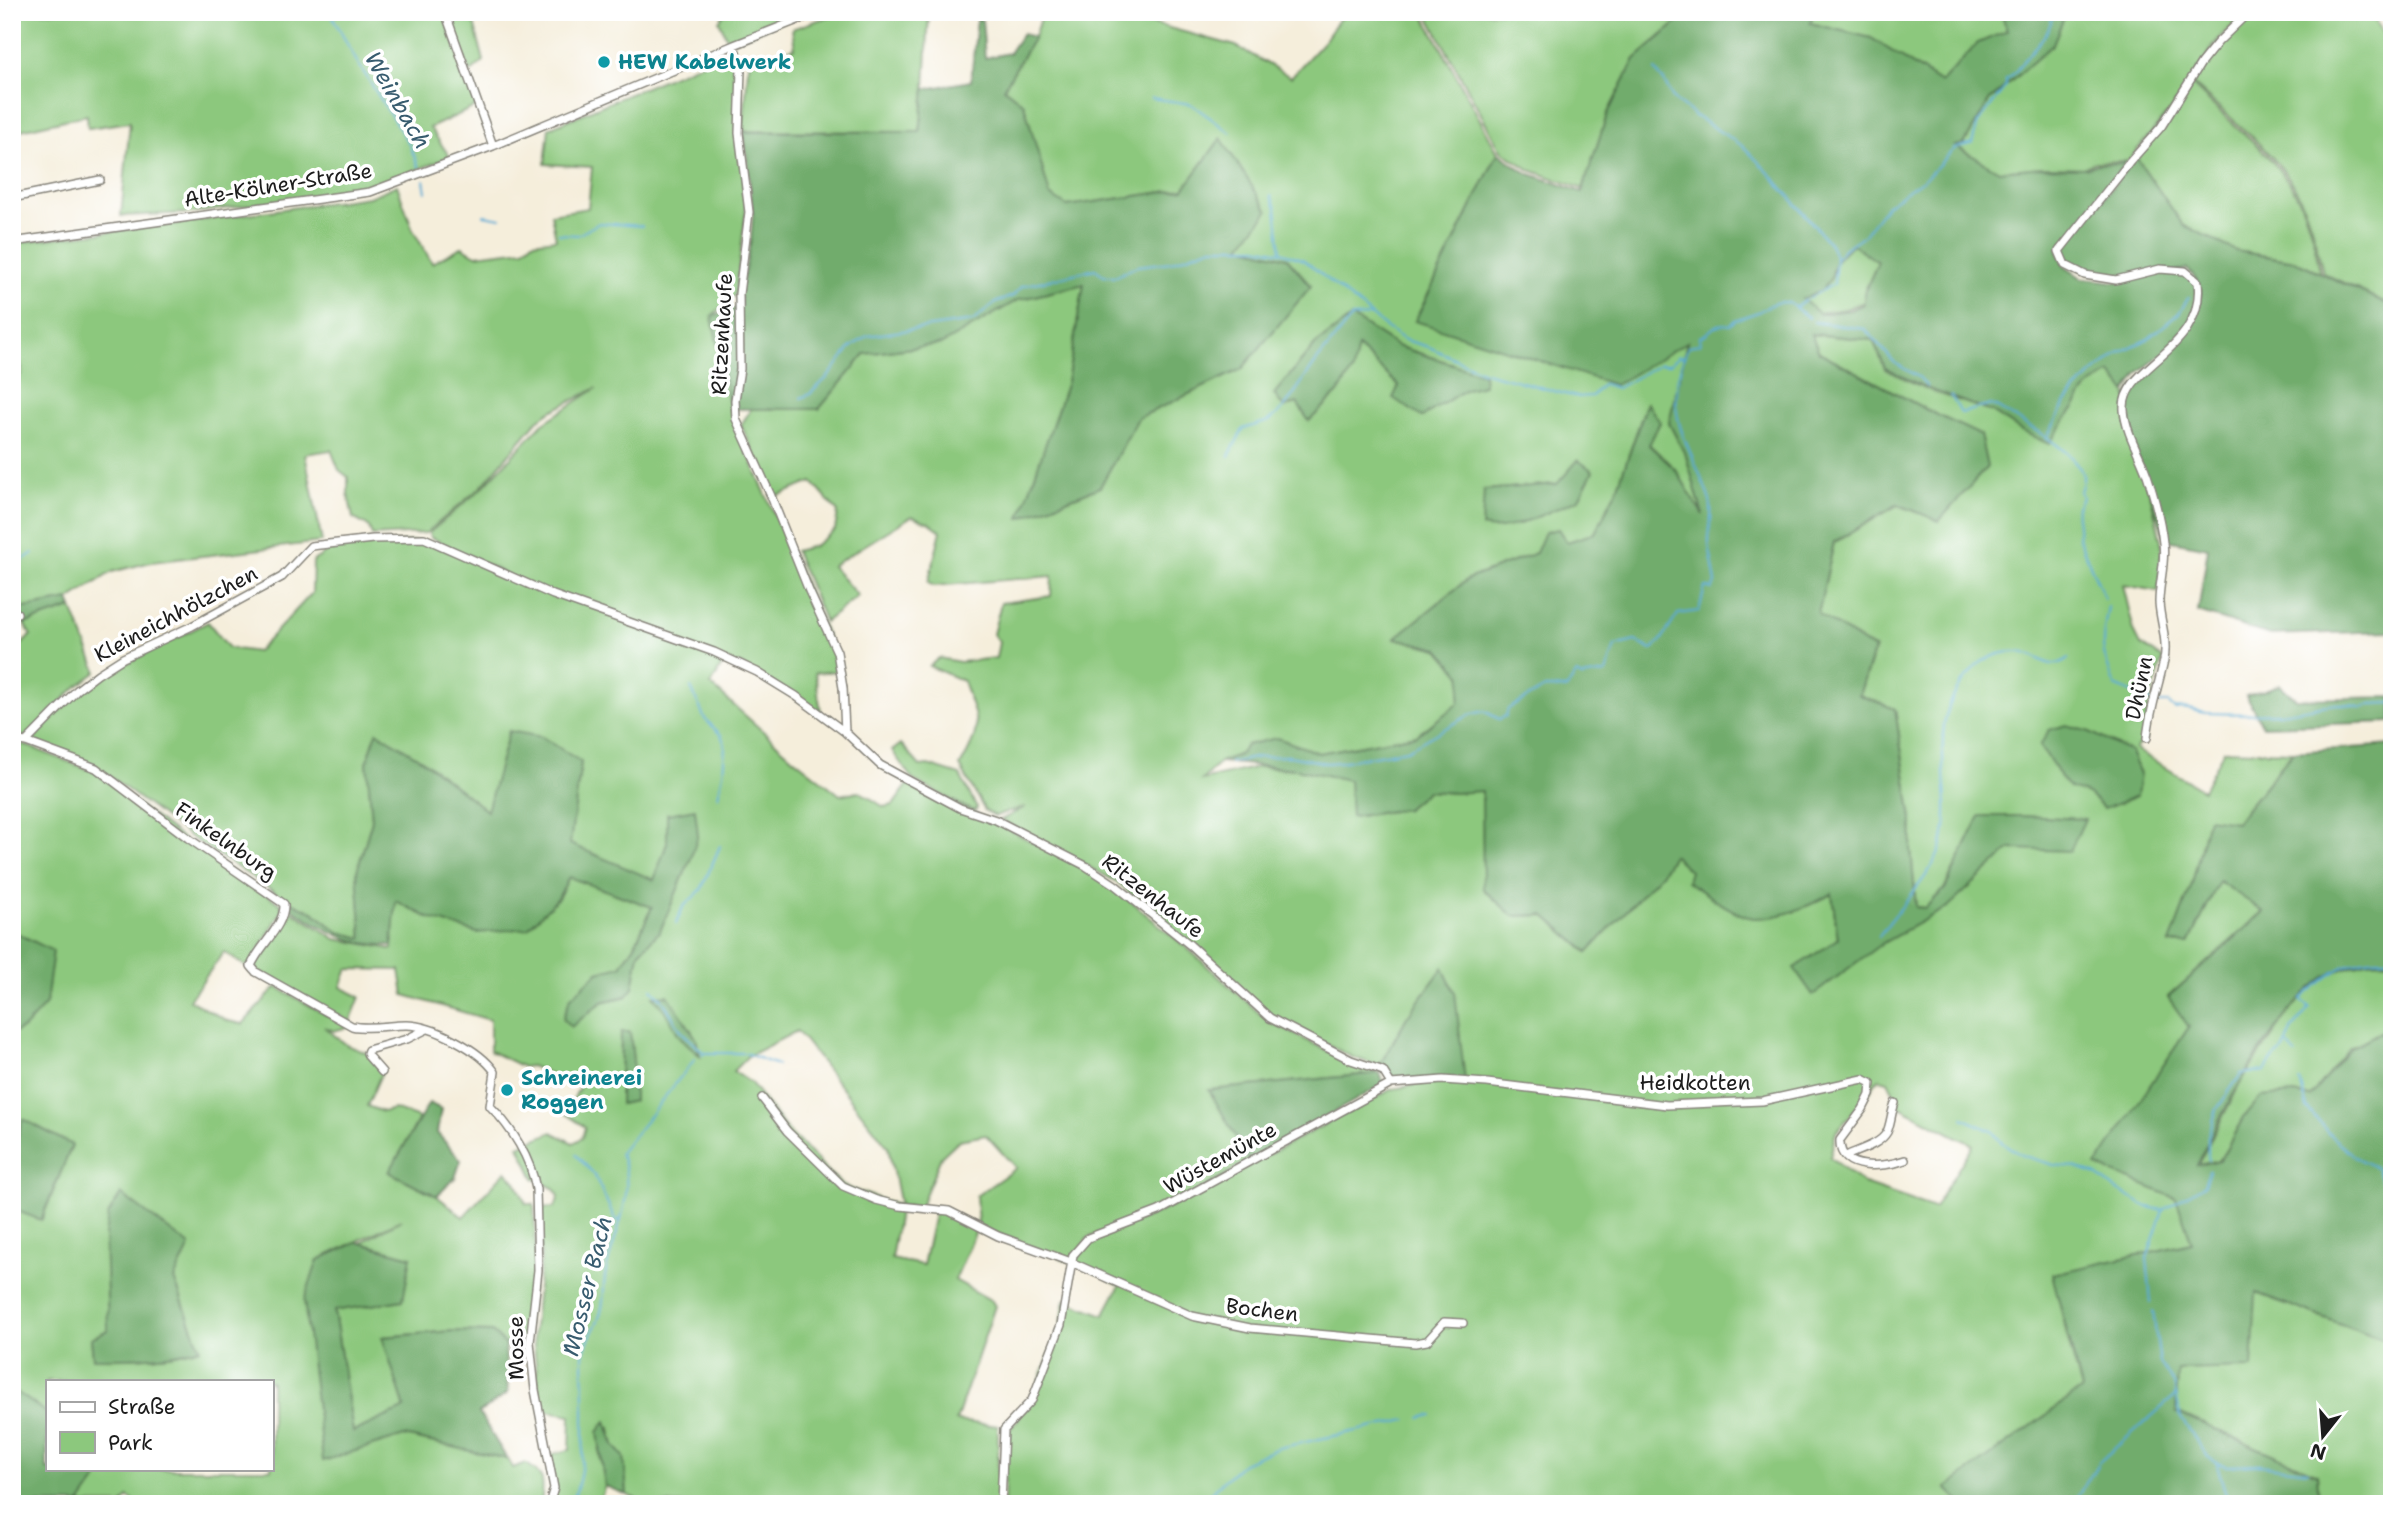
<svg xmlns="http://www.w3.org/2000/svg" width="2404" height="1516" viewBox="0 0 2404 1516" font-family="'Shantell Sans',sans-serif">
<style>
.green{fill:#8cc87d;stroke:#54724c;stroke-width:2;fill-rule:evenodd}
.forest{fill:#71ac6c;stroke:#466444;stroke-width:2;fill-rule:evenodd}
.lines{fill:none;stroke-linecap:round;stroke-linejoin:round}
.stream{stroke:#5aabd5;stroke-width:2}
.street-casing{stroke:#88857c;stroke-width:10}
.street{stroke:#fff;stroke-width:7}
.culture-dot{fill:#0f9aa8;stroke:#fff;stroke-width:2.5}
.labels{text-anchor:middle;stroke-width:7;stroke-linejoin:round;paint-order:stroke}
.culture-label{font-size:21px;font-weight:bold;fill:#0d838f;stroke:#fff;text-anchor:start}
.street-label{font-size:21px;fill:#1c1c1c;stroke:#fff}
.water-label{font-size:23px;font-style:italic;fill:#385c6f;stroke:#fff}
</style>
<rect width="100%" height="100%" fill="#fff"/>
<filter id="ink" filterUnits="userSpaceOnUse"><feTurbulence type="fractalNoise" baseFrequency=".0143" numOctaves="2"/><feDisplacementMap in="SourceGraphic" scale="14" xChannelSelector="R" yChannelSelector="G"/><feConvolveMatrix kernelMatrix="1 2 1 2 8 2 1 2 1" color-interpolation-filters="sRGB"/></filter>
<filter id="wash" filterUnits="userSpaceOnUse"><feTurbulence type="fractalNoise" baseFrequency=".00686" numOctaves="4" result="noise"/><feDisplacementMap in="SourceGraphic" scale="28" xChannelSelector="R" yChannelSelector="G"/><feGaussianBlur stdDeviation="1.57" result="paint"/><feColorMatrix in="noise" values="0 0 0 0 0 0 0 0 0 0 0 0 0 0 0 0 0 1.4 0 .05"/><feComposite in="paint" operator="in"/></filter>
<g filter="url(#wash)">
<rect width="100%" height="100%" fill="#f5eedb"/>
<!-- green -->
<path class="green" d="M12,12H443L477,106L430,128L450,157L370,188L193,213L121,216L130,122L88,128L87,115L12,132Z
M448,12H471L484,61L470,73Z
M726,12H805L729,43L719,21Z
M853,12H929L925,88L920,132L743,131L748,69L751,59L795,48L792,29L827,17Z
M1042,12H1148L1147,22L1236,46L1291,77L1325,40L1344,12H1422L1498,153L1415,321L1687,341L1669,423L1686,456L1704,519L1676,470L1649,444L1660,422L1646,404L1617,489L1595,533L1536,553L1468,579L1396,638L1439,649L1462,676L1460,703L1417,735L1319,753L1277,738L1220,762L1202,780L1258,767L1296,769L1350,780L1352,817L1406,809L1427,791L1455,793L1485,790L1513,916L1544,915L1587,952L1661,874L1673,855L1690,871L1794,912L1832,894L1838,939L1881,944L2012,849L2084,820L2021,816L1980,817L1944,889L1925,908L1916,907L1911,850L1912,818L1895,709L1859,695L1875,649L1818,614L1834,543L1898,505L1939,520L1987,467L1980,436L1927,410L1819,352L1810,334L1873,340L1885,369L1926,389L1992,412L2022,431L2049,444L2089,386L2111,373L2126,392L2162,545L2158,591L2123,585L2134,631L2141,645L2163,659L2147,712L2145,738L2135,749L2203,790L2224,750L2292,752L2236,822L2208,819L2192,884L2170,944H2189L2219,881L2264,911L2168,997L2189,1027L2097,1166L2176,1198L2192,1243L2053,1274L2069,1344L2082,1389L1947,1488L1962,1504H1004L1006,1435L1032,1400L1061,1325L1065,1300L1104,1315L1120,1285L1074,1261L1091,1241L1160,1212L1392,1089L1443,1080V968L1407,1017L1379,1066L1352,1057L1271,1017L1117,882L1001,820L1025,807L995,816L985,811L960,766C984,726 977,722 963,681L929,666L939,658L960,662L996,658L999,642L993,634L1001,603L1051,596L1052,576L934,586L928,583L941,531L930,523L912,516L832,566L858,596L825,622L795,551L814,546L835,530L838,512L812,482L775,497L741,425L751,409H819L865,354L942,344L1018,300L1084,284L1067,382L1021,518L1100,487L1138,418L1242,369L1311,285L1287,258L1240,246L1221,138L1184,189L1067,206L1049,195L1024,104L1004,88L1034,37ZM1352,317L1397,346L1456,365L1483,385L1466,389L1422,417L1394,397L1400,387L1357,346L1353,370L1338,393L1309,421L1297,403L1287,378L1315,345ZM1557,484L1540,514L1518,525L1484,490ZM1880,1079L1888,1081L1897,1099L1896,1105L1973,1145L1934,1208L1864,1184L1830,1157L1836,1132L1869,1094L1874,1083Z
M1426,12H1689L1635,59L1607,115L1583,189L1530,170L1501,151Z
M1814,12H2001L2007,31L1978,43L1941,83L1871,38L1809,23Z
M2066,12H2247L2217,41L2172,108L2128,161L2095,162L2083,168L2043,167L1999,171L1954,145L1964,144L1989,101L2053,44Z
M2251,12L2281,17L2288,12H2369L2392,45V306L2323,273C2317,244 2309,212 2294,186C2272,149 2222,112 2191,82L2219,43Z
M728,52L734,53L738,70L746,212L735,295L712,316L734,421L834,652L837,671L815,673L821,712L740,664L722,665L711,685L792,757L840,795L859,791L884,807L893,805L909,783L992,821L1087,870L1113,887L1187,948L1268,1021L1350,1062L1379,1073L1210,1090L1249,1160L1193,1194L1088,1238L1071,1262L978,1226L955,1280L992,1301L995,1306L956,1421L998,1426V1504H639L637,1499L627,1495L624,1457L614,1445L610,1428L599,1450L605,1486L599,1504H553L556,1488L549,1455L570,1450L571,1415L541,1410L533,1337L541,1257L539,1208L555,1207L559,1196L553,1188L534,1178L519,1146L552,1132L573,1143L582,1138L585,1127L566,1114L580,1086L531,1066L523,1067L490,1051V1020L404,995L400,970L348,969L341,987L360,997L350,1022L258,972L255,966L259,954L290,910L336,939L392,949L395,900L429,918L558,898L569,877L652,907L635,945L620,967L598,972L572,1026L602,1002L627,996L633,988L639,953L660,931L691,858L667,815V843L655,881L569,844L581,762L509,731L488,812L422,760L377,732L367,762L372,820L357,871L362,938L339,932L313,912L287,900L189,836L97,767L35,743V737L78,692L99,677L208,622L229,648L257,652L312,593L313,561L330,550L375,543L424,541L504,573L430,537L429,533L482,488L542,424L597,388L551,411L538,420L481,487L426,533L372,536L369,527L353,518L348,494V477L339,470L331,450L305,454L322,542L151,562L112,572L69,600L18,611L20,537H12V397L22,370L17,349L12,362V243L175,224L369,197L397,185L413,230L432,263L462,247L476,255L524,249L532,242L556,239L551,214L588,208L592,167L545,164L549,128ZM797,1031L888,1147L900,1206L843,1186L788,1131L751,1083L733,1071L748,1056ZM621,1033H630L634,1071V1101L620,1104ZM986,1135L1016,1168L976,1196L978,1225L935,1209L923,1265L891,1259L900,1206L920,1207L941,1157L959,1140Z
M2190,83C2222,117 2264,145 2290,184C2307,209 2315,243 2320,272L2295,261L2236,251L2183,225L2136,157Z
M1852,243L1878,262L1864,293V302L1845,309L1818,313L1802,299L1822,290L1831,278L1836,261Z
M72,608L97,672L76,687L29,734L20,738H12V647L20,646L31,635L24,624Z
M12,743L25,745L95,772L186,841L281,904L282,911L249,966H245L224,952L189,1000L228,1021L243,1024L276,987L348,1027L334,1031L324,1027L347,1045L367,1053L382,1072L367,1106L383,1112L394,1109L419,1118L390,1172L437,1196L463,1217L506,1171L516,1182L526,1204H534L536,1257L528,1314L527,1342L505,1344L492,1332L452,1331L383,1337L405,1409L353,1432L334,1311L411,1257L361,1243L401,1220L318,1260L323,1461L404,1436L507,1459L513,1468L525,1463C546,1475 544,1482 541,1504H139L128,1497L123,1504H80L97,1478L83,1469H271V1381H47V1413L12,1389V1209L42,1219L72,1145L23,1119L12,1152V1034L24,1028L19,934H12ZM174,1279L200,1348C165,1359 130,1358 93,1358L91,1338L108,1330Z
M901,744L920,766L928,765L960,775L977,808L976,810H971L913,780L892,751Z
M2372,960L2392,962V1026L2350,1048L2310,1097L2292,1094L2243,1118L2220,1160L2197,1166L2241,1082L2298,999L2333,972Z
M2256,1293L2385,1340L2392,1339V1504H2319L2317,1474L2176,1412L2178,1369Z"/>
<!-- forest -->
<path class="forest" d="M1689,12H1814L1810,23L1871,38L1941,83L1978,43L2007,31L2001,12H2066L2053,44L1989,101L1964,144L1955,146L1999,171L2043,167L2087,168L2097,164L2126,163L2058,250L2064,266L2082,278L2116,282L2162,270L2185,272L2196,283L2198,298L2189,324L2166,351L2138,373L2126,392L2111,373L2089,386L2049,444L2022,431L1992,412L1926,388L1885,368L1873,340L1811,334L1819,352L1927,410L1980,435L1987,467L1939,521L1898,504L1834,542L1818,614L1874,649L1859,695L1895,709L1912,819L1911,849L1916,907L1925,908L1945,889L1980,816H2021L2085,819L2070,851L2011,849L1948,907L1881,944L1813,995L1794,968L1838,939L1832,894C1808,906 1782,919 1754,918C1737,917 1702,891 1687,881L1690,871L1673,855L1661,874L1588,952L1544,915L1513,916L1483,889L1482,791L1455,793L1427,791L1406,809L1351,817L1349,780L1296,769L1220,762L1241,754L1246,745L1277,738L1319,753L1417,735L1459,703L1462,676L1439,649L1395,638L1468,579L1536,553L1545,532L1558,529L1567,542L1595,533L1617,489L1647,403L1660,422L1649,445L1676,470L1703,515L1686,456L1669,423L1687,342L1615,385L1415,321L1498,153L1527,173L1582,192L1607,115L1635,59ZM1852,244L1878,262L1864,293V304L1850,310L1820,314L1802,299L1822,290L1831,278L1836,260Z
M977,18L982,20L985,58L1009,53L1022,34L1034,37L1004,88L1024,104L1050,195L1067,206L1184,189L1221,138L1268,211L1241,246L1287,258L1311,286L1242,369L1138,418L1100,487L1020,518L1067,382L1084,284L1018,300L942,344L865,354L819,409H730L712,316L741,306L740,294L751,239L753,213L744,132H920L925,89L971,81Z
M2136,157L2183,225L2236,251L2295,261L2392,306V631L2270,635L2198,612L2208,548L2166,540C2158,516 2123,423 2126,405C2131,381 2150,371 2167,356C2180,344 2190,329 2196,312C2204,291 2202,284 2187,269C2144,275 2107,285 2067,264L2062,250Z
M1352,317L1397,346L1483,374L1484,385L1466,389L1422,417L1393,398L1399,386L1358,347L1353,370L1338,393L1309,421L1297,403L1284,408L1274,394L1315,345Z
M1578,460L1593,471L1579,499C1555,508 1505,536 1482,527L1484,490L1557,484Z
M69,600L72,608L24,624L17,613L19,609Z
M2280,685L2296,699L2392,697V722L2263,726L2246,696Z
M2066,725L2090,732L2131,752L2140,774L2137,796L2104,809L2088,794L2070,788L2060,778L2056,769L2040,746L2049,730Z
M509,731L542,737L581,762L570,844L654,880L667,843V814L695,809L698,835L691,858L660,931L639,953L633,988L627,996L602,1002L571,1027L563,1019L570,998L598,972L621,966L635,945L652,907L569,877L558,898L528,928L477,933L429,918L396,901L392,945C351,947 323,929 290,907L287,900L313,912L339,932L362,938L357,871L372,820L367,762L377,732L422,760L487,811Z
M2392,745V962C2373,960 2352,963 2334,972C2285,995 2219,1115 2197,1165L2220,1160L2243,1118L2261,1097L2292,1094L2310,1097L2350,1048L2392,1026V1339L2385,1340L2256,1293L2252,1368L2178,1370L2176,1412L2317,1474L2319,1504H1962L1946,1488L2082,1389L2052,1274L2192,1243L2176,1198L2096,1166L2189,1027L2168,997L2264,912L2219,881L2189,944L2170,943L2192,884L2208,818L2236,822L2293,752Z
M12,934H19L53,951L46,1004L24,1028L12,1034Z
M1443,968L1455,993L1465,1081L1395,1079L1378,1069L1407,1017Z
M668,995L696,1038L700,1056L679,1036L665,1011L653,996Z
M621,1032H630L634,1071V1101L620,1104Z
M1380,1073L1384,1084L1249,1160L1209,1090Z
M429,1103L441,1109L437,1133L461,1160L455,1178L437,1196L389,1172Z
M23,1119L72,1145L41,1220L12,1209V1152Z
M121,1194L190,1246L174,1279L200,1348C165,1359 130,1358 93,1358L91,1338L108,1330L105,1235L108,1215Z
M357,1242L411,1257L403,1300L334,1311L353,1432L405,1408L382,1337L452,1331L492,1332L505,1344L508,1393L479,1413L507,1459L404,1436L323,1461L304,1300L318,1260Z
M12,1389L47,1413V1469H83L98,1478L80,1504H12Z
M606,1421L614,1445L624,1457L627,1495L605,1486L598,1432Z"/>
<g class="lines">
<!-- stream -->
<path class="stream" d="M330,12L356,60L409,144L419,167
M2387,12L2392,23
M1655,70L1664,81L1673,99L1695,116L1743,146L1772,176L1830,244L1836,258
M1151,98L1191,104L1231,133
M424,180L426,192
M1271,196L1276,208L1281,252
M484,215L501,218
M559,234L578,235L599,223L642,226
M1809,298L1834,284L1836,258L1845,248L1863,236L1887,205L1927,177L1954,149L1972,143L1978,123L2006,86V80C2017,74 2020,63 2028,55C2040,41 2051,32 2053,12
M1795,308L1805,300
M1814,322L1865,329L1895,363L1920,378L1927,387
M1951,396L1961,413L1991,405L1998,408C2020,422 2077,450 2083,476C2084,481 2081,487 2080,492L2082,496C2082,500 2078,503 2077,507C2075,516 2080,527 2078,537L2105,599
M801,398L810,394L829,376L850,348L867,336L973,321L995,303L1013,296L1022,286L1095,269L1105,276H1116L1137,266L1171,262L1212,247H1257L1281,252L1304,260L1384,326L1405,340L1429,347L1482,371L1576,397L1592,396L1603,384L1617,388L1660,364H1670L1679,356L1684,357
M2047,437L2066,402L2082,383L2118,353L2148,339L2179,313L2189,297
M1229,456L1243,429L1269,421L1284,408L1316,362L1352,317L1370,316
M19,582L20,562L33,553
M2108,607C2100,645 2101,650 2115,686L2152,702
M691,688L705,719L721,735L725,745L723,774L718,796
M2157,703H2168L2175,709C2185,706 2196,712 2206,713C2230,714 2253,714 2277,713C2304,712 2336,697 2362,708L2371,704L2392,703
M1230,763L1259,757L1289,756L1327,763L1340,762L1407,750L1469,715L1484,711L1499,719L1506,716L1508,709L1545,688L1566,689L1576,674L1582,677L1606,673L1615,646L1635,641L1652,650L1660,642L1678,614L1699,611L1705,587L1712,589L1716,583C1714,570 1711,557 1709,545C1708,531 1714,515 1710,501C1689,437 1659,419 1688,346L1700,344L1699,337C1714,333 1711,321 1730,325L1735,320L1758,312L1774,303L1781,302L1789,303L1809,318
M676,924L683,907L701,890L720,846
M1879,936C1897,910 1935,872 1942,844C1957,788 1922,731 1965,679C1970,674 1974,667 1980,663C1992,655 2010,649 2025,653C2043,658 2049,672 2069,658
M652,989L662,999L682,1032L704,1053L702,1055
M2288,1045L2296,1055
M704,1053H745L777,1065
M2300,1081L2307,1108L2330,1135L2352,1155L2377,1169L2386,1191L2392,1196
M1963,1118L1992,1131L2001,1142L2021,1155L2054,1165L2074,1167L2097,1175L2115,1189L2147,1207L2163,1210
M576,1155L594,1174L615,1219L621,1221
M2208,1160V1136L2217,1109L2241,1074L2265,1071L2274,1058L2284,1050L2293,1028L2310,1007L2301,999C2333,971 2347,957 2392,959
M2151,1302L2147,1258L2163,1210L2204,1185L2209,1171
M2153,1312L2160,1363L2174,1384L2181,1418L2208,1457L2217,1463L2227,1466L2259,1465L2308,1471
M1420,1418L1432,1415
M2217,1465L2229,1504
M570,1504C590,1473 583,1394 583,1357C583,1345 595,1330 599,1318C606,1301 602,1288 606,1271C614,1233 638,1192 620,1153L695,1059
M1198,1504L1243,1463L1278,1448L1407,1420
M2073,1504L2099,1462L2176,1395"/>
</g>
</g>
<g filter="url(#ink)">
<g class="lines">
<!-- street casing -->
<g class="street-casing">
<path id="street" d="M445,12L493,146
M734,45L741,69L739,133L749,212L739,294L740,369L735,400L736,419L771,496L809,591L837,652L843,688L845,732
M12,198L100,180
M12,242L370,192L493,146L734,45L818,12
M12,614L17,613
M2147,738C2150,709 2158,688 2164,660C2168,639 2160,622 2159,602C2159,583 2166,562 2163,543C2161,523 2155,500 2149,481C2142,457 2126,435 2124,410C2121,365 2206,351 2198,282L2185,271L2160,269L2116,280L2085,275L2065,265L2059,251L2129,163L2161,127L2201,63L2218,42L2249,12
M12,740L26,742L96,768L188,838L284,904C285,926 259,946 251,966L256,972L352,1026C370,1030 388,1025 406,1025C433,1025 480,1050 495,1072L490,1106C512,1128 531,1159 536,1189L538,1270L530,1342L535,1390L554,1488L549,1504
M26,742L77,690L98,674L123,658L192,626L282,577L311,546L373,539L424,538L553,595L714,652L757,672L796,696L845,732L880,765L960,808L996,820L1086,866L1115,885L1190,945L1270,1018L1351,1060L1378,1069L1383,1071L1391,1084
M382,1072L368,1056L367,1053L368,1050L407,1039L427,1029
M762,1098L787,1131L843,1186L876,1200L900,1206L949,1211L998,1236L1071,1262L1192,1316L1250,1328L1415,1343L1427,1341L1444,1322L1463,1323
M1846,1156C1858,1150 1880,1145 1887,1132C1891,1123 1891,1113 1895,1103
M1001,1504L1004,1430L1032,1400L1061,1325L1073,1255L1088,1238L1159,1211L1391,1084L1443,1080L1487,1083L1667,1105L1762,1101L1863,1079L1871,1083L1870,1095L1863,1109L1840,1140C1838,1173 1886,1167 1905,1160"/>
</g>
<!-- street -->
<use href="#street" class="street"/>
</g>
</g>
<!-- markers -->
<g class="culture-dot">
<circle cx="604" cy="62" r="7"/>
<circle cx="507" cy="1090" r="7"/>
</g>
<g class="labels">
<!-- culture labels -->
<g class="culture-label">
<text x="618" y="69">HEW Kabelwerk</text>
<text x="521" y="1085">Schreinerei<tspan x="521" dy="24">Roggen</tspan></text>
</g>
<!-- street labels -->
<g class="street-label">
<text transform="translate(278 185) rotate(-9)" y="7">Alte-Kölner-Straße</text>
<text transform="translate(722 334) rotate(-87)" y="7">Ritzenhaufe</text>
<text transform="translate(176 614) rotate(-28)" y="7">Kleineichhölzchen</text>
<text transform="translate(2139 688) rotate(-78)" y="7">Dhünn</text>
<text transform="translate(226 841) rotate(35)" y="7">Finkelnburg</text>
<text transform="translate(1153 896) rotate(38)" y="7">Ritzenhaufe</text>
<text x="1695" y="1090">Heidkotten</text>
<text transform="translate(1220 1158) rotate(-29)" y="7">Wüstemünte</text>
<text transform="translate(1262 1310) rotate(7)" y="7">Bochen</text>
<text transform="translate(516 1348) rotate(-91)" y="7">Mosse</text>
</g>
<!-- water labels -->
<g class="water-label">
<text transform="translate(398 100) rotate(60)" y="8">Weinbach</text>
<text transform="translate(587 1286) rotate(-76)" y="8">Mosser Bach</text>
</g>
</g>
<!-- margin -->
<rect width="2404" height="1516" fill="none" stroke="#fff" stroke-width="42"/>
<!-- legend -->
<rect x="46" y="1380" width="228" height="91" fill="#ffffff" stroke="#a4a4a4" stroke-width="2"/>
<rect x="60" y="1402" width="35" height="10" fill="#ffffff" stroke="#a4a4a4" stroke-width="2"/>
<text x="108" y="1414" font-size="21" fill="#1c1c1c">Straße</text>
<rect x="60" y="1432" width="35" height="21" fill="#8cc87d" stroke="#a4a4a4" stroke-width="2"/>
<text x="108" y="1450" font-size="21" fill="#1c1c1c">Park</text>
<!-- north arrow -->
<g transform="translate(2323 1436) rotate(197)" stroke="#ffffff" stroke-width="5" paint-order="stroke">
<path d="M0-5L12 26L0 18L-12 26Z" fill="#1c1c1c"/>
<text y="-10" font-size="19" font-weight="bold" text-anchor="middle" fill="#1c1c1c">N</text>
</g>
</svg>
